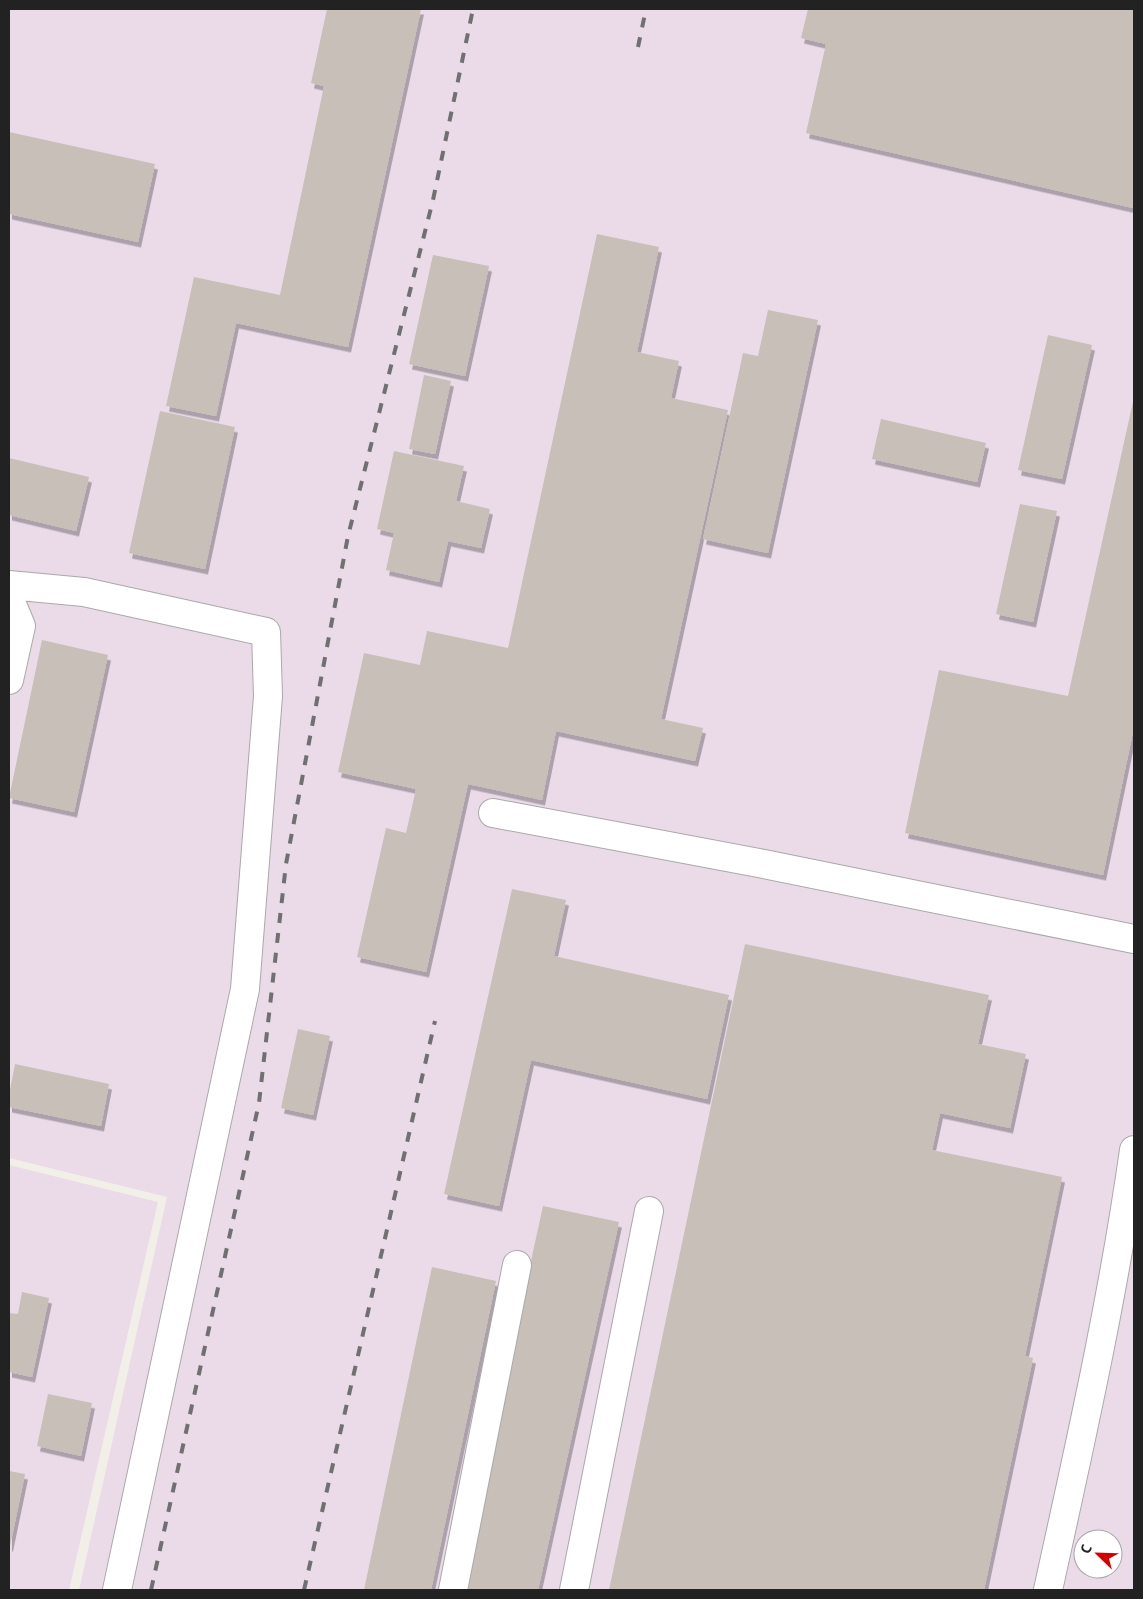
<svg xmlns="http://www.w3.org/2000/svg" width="1143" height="1599" viewBox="0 0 1143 1599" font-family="'PT Sans',sans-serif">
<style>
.industrial{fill:#ebdbe8;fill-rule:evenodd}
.building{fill:#c7bfb8;filter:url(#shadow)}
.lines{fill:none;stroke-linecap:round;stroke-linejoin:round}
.minor-casing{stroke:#a9a9a9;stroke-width:30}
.minor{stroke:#fff;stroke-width:28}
.rail{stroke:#707070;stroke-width:4;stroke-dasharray:10 10;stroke-linecap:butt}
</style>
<defs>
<filter id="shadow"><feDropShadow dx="3" dy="5.5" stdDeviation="0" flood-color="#0004"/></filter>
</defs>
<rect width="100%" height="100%" fill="#f2efe9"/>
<!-- industrial -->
<path class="industrial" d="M9,9H1134V1590H79L167,1197L9,1158ZM1083,1539H1113V1569H1083Z
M9,1165L158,1202L69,1590H9Z"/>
<!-- building -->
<path class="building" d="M327,9H421L348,347L236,323L216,416L166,406L194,277L280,295L324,86L311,83Z
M808,9H1134L1133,208L806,133L826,44L801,38Z
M9,132L155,164L138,242L9,214Z
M597,234L659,247L637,352L679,361L671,398L728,410L661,719L703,728L695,761L556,731L542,800L468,784L426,972L357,957L386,828L406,833L416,789L338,772L364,653L420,665L427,631L508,648Z
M433,255L489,266L465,376L409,364Z
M768,310L818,320L768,553L703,539L743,353L758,356Z
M1048,335L1092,345L1062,479L1018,470Z
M424,375L451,381L435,454L409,449Z
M1134,397V727L1103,875L905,833L939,670L1068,696Z
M160,411L235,427L205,569L129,553Z
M881,419L986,443L977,482L872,459Z
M394,451L464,466L456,501L490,509L481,548L448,541L439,582L386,570L394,533L377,529Z
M9,458L89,477L76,531L9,515Z
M1020,504L1057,511L1033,622L996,614Z
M42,640L108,655L74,812L9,798Z
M512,889L566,900L554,956L729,995L707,1099L531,1060L499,1206L444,1194Z
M745,944L989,995L978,1044L1026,1054L1010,1128L940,1113L932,1150L1062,1177L1025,1356L1033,1358L984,1590H609Z
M298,1029L330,1036L313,1115L281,1108Z
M15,1064L109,1084L101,1126L9,1107V1095Z
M543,1206L619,1222L538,1590H459Z
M432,1267L496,1281L431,1590H364Z
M22,1292L49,1298L32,1377L9,1372V1313L18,1314Z
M48,1394L92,1403L81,1456L37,1446Z
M9,1471L25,1474L10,1546H9Z"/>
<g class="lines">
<!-- minor casing -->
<g class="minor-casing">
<path id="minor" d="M9,585L84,592L266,632L268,696L245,989L117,1590
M9,597L21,626L9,680
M493,813L764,864L1134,939
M453,1590L517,1265
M574,1590L649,1211
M1048,1590C1080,1444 1113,1299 1134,1150"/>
</g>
<!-- minor -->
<use href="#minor" class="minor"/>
<!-- rail -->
<path class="rail" d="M638,47L646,9
M151,1590L259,1103L286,864L348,536L433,200L473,9
M304,1590L435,1021"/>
</g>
<!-- border -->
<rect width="1143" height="1599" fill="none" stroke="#222222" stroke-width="20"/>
<!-- north arrow -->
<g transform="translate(1098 1554) rotate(293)"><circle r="24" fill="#ffffff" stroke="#a7a7a7"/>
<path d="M0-4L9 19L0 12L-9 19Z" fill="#d40000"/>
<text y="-8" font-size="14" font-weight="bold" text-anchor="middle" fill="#222222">С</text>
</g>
</svg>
